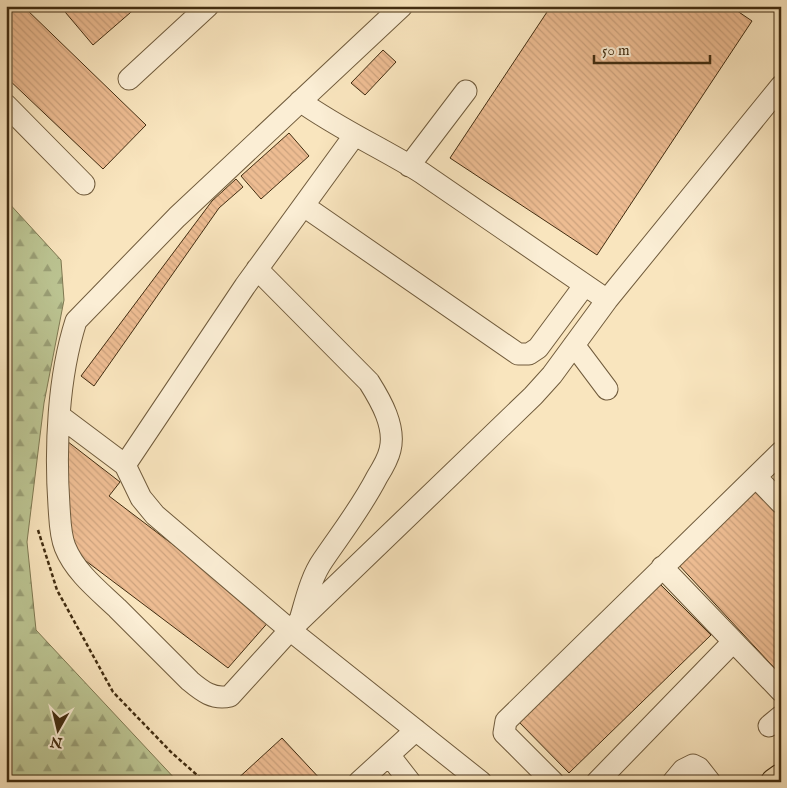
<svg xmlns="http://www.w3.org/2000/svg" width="787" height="788" viewBox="0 0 787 788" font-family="'IM FELL English',serif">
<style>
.forest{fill:url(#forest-firs);stroke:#7f7952}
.building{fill:url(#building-back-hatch);stroke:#422d11}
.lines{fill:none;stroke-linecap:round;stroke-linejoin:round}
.minor-casing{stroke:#705b3c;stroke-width:23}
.major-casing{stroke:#422d11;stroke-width:28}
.path{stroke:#422d11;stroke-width:2.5;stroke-dasharray:4 2.5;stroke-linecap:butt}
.minor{stroke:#fbeed5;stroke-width:21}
.major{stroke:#f9e5be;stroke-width:26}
</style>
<defs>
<pattern id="forest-firs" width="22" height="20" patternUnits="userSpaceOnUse" patternTransform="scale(1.25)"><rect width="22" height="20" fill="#bcc593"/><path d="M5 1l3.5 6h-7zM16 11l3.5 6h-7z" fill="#9aa077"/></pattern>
<pattern id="building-back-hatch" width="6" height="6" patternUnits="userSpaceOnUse" patternTransform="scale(1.25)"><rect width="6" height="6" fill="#edbc92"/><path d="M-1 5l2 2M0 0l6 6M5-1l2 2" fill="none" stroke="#cca27d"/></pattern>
</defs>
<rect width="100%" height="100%" fill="#f9e5be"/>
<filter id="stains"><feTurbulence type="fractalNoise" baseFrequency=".004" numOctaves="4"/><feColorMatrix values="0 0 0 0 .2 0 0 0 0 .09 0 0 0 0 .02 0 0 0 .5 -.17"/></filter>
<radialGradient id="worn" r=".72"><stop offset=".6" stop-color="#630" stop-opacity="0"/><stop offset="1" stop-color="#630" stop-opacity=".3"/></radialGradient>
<!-- forest -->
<path class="forest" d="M6,200L61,260L64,300L44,403L27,542L36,630L178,782H6Z"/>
<!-- building -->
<path class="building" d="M6,6H23L146,125L103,169L6,77Z
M60,6H138L93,45Z
M551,6H730L752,21L597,255L450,158Z
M383,50L396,62L365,95L351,83Z
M289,133L309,156L261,199L241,176Z
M236,179L243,187L219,208L94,386L81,376L212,201Z
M63,438L120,482L109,496L271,619L228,668L66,546Z
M754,490L781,518V675L676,562Z
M655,579L711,635L569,773L514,717Z
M282,738L323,782H234Z"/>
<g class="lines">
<!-- minor casing -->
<g class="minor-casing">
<path id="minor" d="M402,6L177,217L76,321C58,377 55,448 59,506C60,520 60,535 65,547C75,572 98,590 117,608C141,632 165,656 190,681C202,691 213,700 230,696L290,630L533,396L552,375L607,300L781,86
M129,79L208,6
M300,101C339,129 382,148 422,173L607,300
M6,105L84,184
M409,166L466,91
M304,206L518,354H529L538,348L584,286
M257,269L369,382C381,401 396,427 390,450C388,459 382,469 377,477C361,508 342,532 323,560C311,577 306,600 300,620
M574,345L607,389
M61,417L125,465L141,498L155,515L290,630L481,782
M125,465L245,286L354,136
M756,477L781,503
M662,567L781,691
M769,726L781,716
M389,755L410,782
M359,782L416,730
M553,782L504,733L506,721L781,452
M597,782L732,643
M673,782L683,770L693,765L699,768L710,782"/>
</g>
<!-- major casing -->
<g class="major-casing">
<path id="major" d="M774,782L781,777"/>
</g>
<!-- path -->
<path class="path" d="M38,530L57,590L113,692L172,753L205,782"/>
<!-- minor -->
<use href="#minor" class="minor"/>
<!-- major -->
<use href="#major" class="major"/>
</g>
<!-- margin -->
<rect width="787" height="788" fill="none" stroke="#f9e5be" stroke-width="25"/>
<rect x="8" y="8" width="772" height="773" fill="none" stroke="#422d11" stroke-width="2.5"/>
<rect x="12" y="12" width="762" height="763" fill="none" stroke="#422d11"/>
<!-- north arrow -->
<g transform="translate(58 730) rotate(188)" stroke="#fbeed5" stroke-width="4" paint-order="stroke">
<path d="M0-4L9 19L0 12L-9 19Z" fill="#422d11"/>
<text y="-8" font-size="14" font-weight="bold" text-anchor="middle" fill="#422d11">N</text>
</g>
<!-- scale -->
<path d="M594 55v8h116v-8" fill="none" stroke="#422d11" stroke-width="2.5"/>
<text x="602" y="55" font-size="15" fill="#422d11" stroke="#fbeed5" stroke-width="4" paint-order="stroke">50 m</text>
<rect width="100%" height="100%" filter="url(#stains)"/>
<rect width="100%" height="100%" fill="url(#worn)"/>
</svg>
